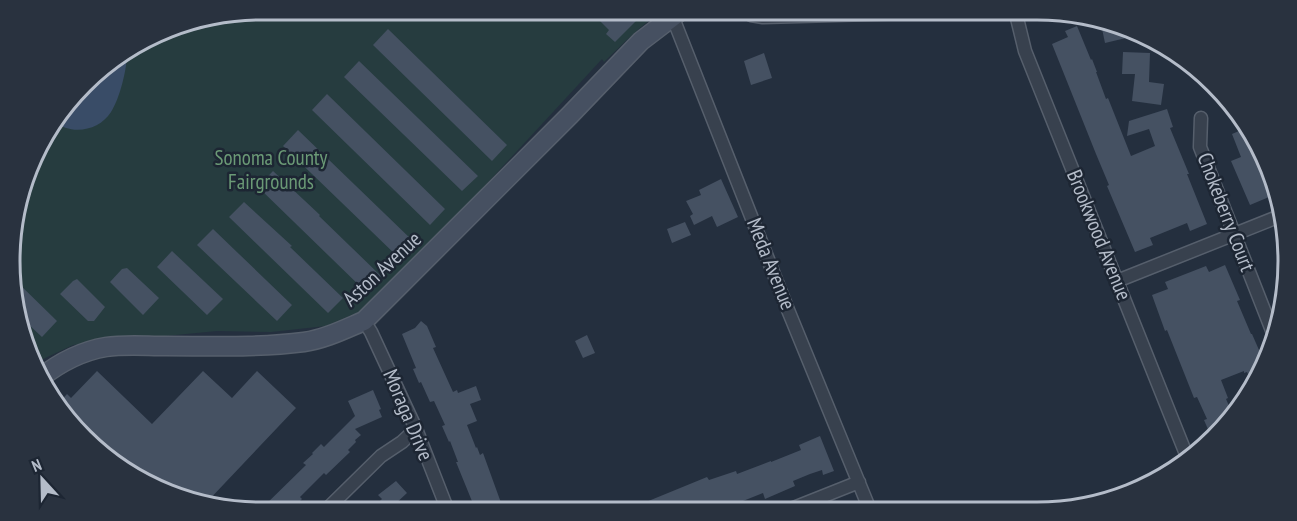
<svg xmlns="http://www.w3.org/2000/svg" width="1297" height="521" viewBox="0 0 1297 521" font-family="'PT Sans Narrow',sans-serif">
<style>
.green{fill:#263c3f}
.water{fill:#394c67}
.building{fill:#455162}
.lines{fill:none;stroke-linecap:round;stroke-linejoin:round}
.street-casing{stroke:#565f6c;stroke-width:15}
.secondary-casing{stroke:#565f6c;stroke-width:21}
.street{stroke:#38414e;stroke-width:12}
.secondary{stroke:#465061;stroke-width:18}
.labels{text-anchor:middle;stroke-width:5;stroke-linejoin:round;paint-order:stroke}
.park-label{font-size:21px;fill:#6b9a76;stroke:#1d2633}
.street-label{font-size:21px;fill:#b4bcc9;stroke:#1d2633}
.rim{fill:none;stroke:#b4bcc9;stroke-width:3}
</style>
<rect width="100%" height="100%" fill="#242f3e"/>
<!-- green -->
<path class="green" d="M261,9H666C642,23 624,43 604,62L602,59L444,230L368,308L326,326L271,332L217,331L73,345L43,359L35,365L14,310L11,227L43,135L95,71L179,22Z"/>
<!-- water -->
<path class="water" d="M127,53C127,69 120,98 111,112C99,131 71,136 54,121L95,71Z"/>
<!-- building -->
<path class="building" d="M605,9H634L641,16L615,42L606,34L609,30L597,18Z
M1100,19L1117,22L1123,26L1126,38L1105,43Z
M1077,26L1091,60L1092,59L1097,72H1096L1106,99L1108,98L1131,156L1155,146L1149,129L1127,136L1129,121L1167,109L1173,127L1170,128L1189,174H1187L1207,224L1190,231L1187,223L1150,238L1153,245L1135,252L1107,186L1109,185L1096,154L1052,44L1068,37L1065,31Z
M388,29L507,145L492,161L373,45Z
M1123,52L1150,53L1149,82L1164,84L1161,105L1132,101L1135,74H1122Z
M764,53L772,78L751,85L744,61Z
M359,61L478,176L462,191L344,77Z
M327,94L445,209L430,225L312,110Z
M1246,128L1262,149L1274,195L1250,205L1231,161L1241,157L1232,134Z
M298,130L413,241L398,257L283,146Z
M273,171L320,215L319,216L381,276L365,291L258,187Z
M721,179L738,217L717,227L712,216L694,225L690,216L693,214L686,201L701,195L699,190Z
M244,202L292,246L290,247L343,298L328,313L229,217Z
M685,222L691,235L672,243L667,229Z
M213,229L292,305L277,321L197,245Z
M172,251L223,299L207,315L157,267Z
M1225,265L1240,300L1237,301L1251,334H1252L1259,350L1262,349L1266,359L1258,374L1250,378L1247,372L1244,373V371L1221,380L1228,398L1226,399L1233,415L1220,430L1210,434L1204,420L1207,419L1197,397L1194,398L1167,330L1165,331L1152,295L1168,289L1165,282L1206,266L1209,272Z
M127,268L159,298L143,315L110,282L122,269Z
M13,278L57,321L42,337L14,311Z
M77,279L105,307L94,321H88L60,294L73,281Z
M421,321L427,326L436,347L433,348L453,392L457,390L458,393L476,386L481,400L470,404L477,421L467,425L476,448L477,447L480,455L483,453L504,511H476L456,462H458L450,441L449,442L442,426L445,425L434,401L430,402L421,382L419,383L413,369L416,368L402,334L415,328Z
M587,335L595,353L583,358L575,341Z
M97,371L152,424L203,371L232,398L257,371L296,408L206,503L180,499L107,460L58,404L67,394L71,398Z
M373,390L381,409L379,410L382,417L355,429L361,435L355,440L356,442L348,450L350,452L326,475L324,473L300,497L302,499L289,512H258L306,465L303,463L313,454L312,453L321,444L324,447L355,416L348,401Z
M820,436L834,471L823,475L822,470L810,474L793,481L795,486L765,499L763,493L738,503L741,511H624L707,477L709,480L736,471L737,474L771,461V462L801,450L799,445Z
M396,481L407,493L393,506L399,512H368L382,499L378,495Z"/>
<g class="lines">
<!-- street casing -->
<g class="street-casing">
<path id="street" d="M740,9L751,15L763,17L1015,10L1020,9
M1015,10L1025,51L1188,459
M673,18L788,310L870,510
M1201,118L1200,147L1275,338
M1117,281L1280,216
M364,321L371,332L416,429L448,511
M786,511L859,482
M324,512L381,456L402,442L416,429"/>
</g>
<!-- secondary casing -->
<g class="secondary-casing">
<path id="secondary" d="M40,378C59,363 82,351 106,347C125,344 146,346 166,346C211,346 258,348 304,342C325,339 345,329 364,321L570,115L641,41L683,9"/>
</g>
<!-- street -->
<use href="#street" class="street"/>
<!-- secondary -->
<use href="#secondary" class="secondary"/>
</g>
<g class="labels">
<!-- park labels -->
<g class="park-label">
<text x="271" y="165">Sonoma County<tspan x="271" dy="24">Fairgrounds</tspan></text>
</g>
<!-- street labels -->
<g class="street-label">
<text transform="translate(1226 212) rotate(69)" y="7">Chokeberry Court</text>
<text transform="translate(1099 235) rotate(68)" y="7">Brookwood Avenue</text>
<text transform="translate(771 264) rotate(68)" y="7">Meda Avenue</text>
<text transform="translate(382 269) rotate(-43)" y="7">Aston Avenue</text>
<text transform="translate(408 415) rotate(67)" y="7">Moraga Drive</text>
</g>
</g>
<!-- crop -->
<path d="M0 0H1297V521H0ZM261 20H1037A241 241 0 0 1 1278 261V261A241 241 0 0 1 1037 502H261A241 241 0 0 1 20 261V261A241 241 0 0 1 261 20Z" fill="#29323f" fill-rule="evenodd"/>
<path class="rim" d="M261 20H1037A241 241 0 0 1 1278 261V261A241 241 0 0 1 1037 502H261A241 241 0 0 1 20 261V261A241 241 0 0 1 261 20Z"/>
<!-- north arrow -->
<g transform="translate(42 479) rotate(338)" stroke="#1d2633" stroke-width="4.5" paint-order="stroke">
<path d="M0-4.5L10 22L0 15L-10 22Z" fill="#b4bcc9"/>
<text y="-9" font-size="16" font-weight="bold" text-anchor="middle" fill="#b4bcc9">N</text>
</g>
</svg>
